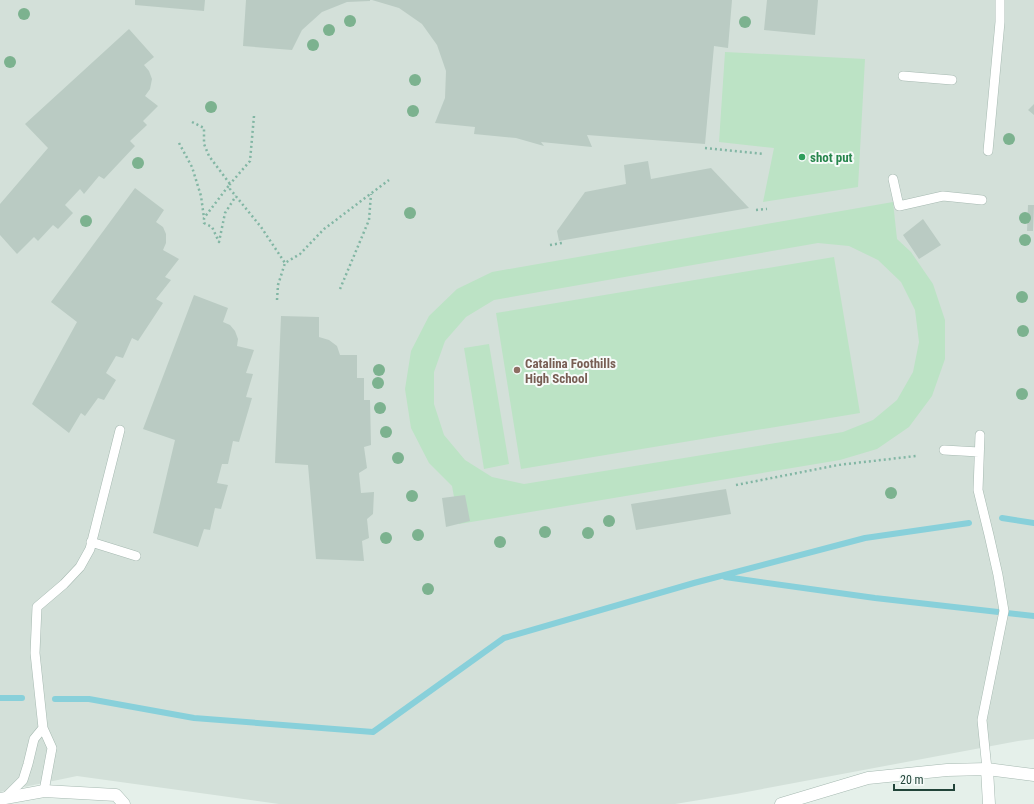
<svg xmlns="http://www.w3.org/2000/svg" width="1034" height="804" viewBox="0 0 1034 804" font-family="'Roboto Condensed',sans-serif">
<style>
.built{fill:#d3e0d9}
.green{fill:#bce3c5;fill-rule:evenodd}
.lines{fill:none;stroke-linecap:round;stroke-linejoin:round}
.stream{stroke:#88d0da;stroke-width:6}
.building{fill:#bacbc3}
.service-casing{stroke:#a6b9b1;stroke-width:10}
.minor-casing{stroke:#a6b9b1;stroke-width:13}
.tertiary-casing{stroke:#a6b9b1;stroke-width:13}
.path{stroke:#82b6a4;stroke-width:2.5;stroke-dasharray:2 3;stroke-linecap:butt}
.service{stroke:#fff;stroke-width:9}
.minor{stroke:#fff;stroke-width:12}
.tertiary{stroke:#fff;stroke-width:12}
.tree{fill:#7cb28f}
.leisure-dot{fill:#2e9e5b;stroke:#f6fbf9;stroke-width:1.5}
.education-dot{fill:#8d6e63;stroke:#f6fbf9;stroke-width:1.5}
.labels{text-anchor:middle;stroke-width:4;stroke-linejoin:round;paint-order:stroke}
.leisure-label{font-size:13px;font-weight:bold;fill:#27864d;stroke:#f6fbf9;text-anchor:start}
.education-label{font-size:13px;font-weight:bold;fill:#785e54;stroke:#f6fbf9;text-anchor:start}
</style>
<rect width="100%" height="100%" fill="#e5f0ea"/>
<!-- built -->
<path class="built" d="M0,0H1034V739L1018,741L736,794L675,804H279L77,776L0,792Z"/>
<!-- green -->
<path class="green" d="M725,52L865,59L858,187L763,202L774,148L719,142Z
M893,202L897,239L911,252L933,284L945,320V359L932,396L909,427L877,449L840,460L459,524L452,486L429,463L411,428L405,389L411,351L429,316L457,289L492,272ZM818,243L849,246L878,260L901,282L915,310L919,342L913,372L897,400L873,420L843,432L524,484L492,477L465,460L444,435L434,404V372L445,341L466,317L494,300Z
M834,257L860,413L521,469L496,313Z
M489,344L509,464L484,469L464,348Z"/>
<g class="lines">
<!-- stream -->
<path class="stream" d="M1002,518L1034,523
M725,577L875,598L1034,616
M0,698H22
M55,699H89L194,718L373,732L504,638L694,583L865,538L969,523"/>
</g>
<!-- building -->
<path class="building" d="M135,0H205L204,11L135,5Z
M246,0H370V1L347,2L322,12L302,30L292,50L243,46Z
M372,0H732L728,48L714,46L705,144L587,135L592,147L541,142L544,146L516,138L474,134L475,127L435,123L445,98L446,71L437,45L422,24L399,8Z
M767,0H818L815,35L764,30Z
M129,29L154,57L144,65L149,71L152,79L150,89L145,96L158,106L143,121L147,125L130,141L135,146L104,179L99,176L84,194L80,189L65,205L73,213L58,229L53,225L38,241L34,237L17,254L0,235V204L48,148L25,124Z
M1034,104V115L1028,110Z
M648,161L651,179L711,168L749,208L559,241L557,231L585,192L626,184L624,165Z
M135,188L164,210L156,222L163,227L166,234V243L163,250L179,259L165,277L171,280L156,299L163,303L138,341L132,338L123,358L116,356L106,373L116,380L104,400L98,398L85,416L81,413L69,433L32,404L77,322L51,302Z
M1028,205H1034L1033,231H1027Z
M923,219L941,245L919,259L903,235Z
M194,295L228,308L223,322L230,325L235,331L238,339L237,346L254,350L246,373L253,374L246,397L252,398L239,442L233,441L228,464H222L217,483L228,485L221,509L215,508L210,530L204,529L198,547L153,533L175,440L143,429Z
M281,316L319,317V337L329,340L337,346L340,355H357V378H364V400H370L371,445L364,447L367,468L359,473L361,493L374,492L373,514L367,519L369,538L362,541L364,561L316,559L308,465L275,463Z
M726,489L731,514L636,530L631,504Z
M465,495L470,521L446,527L442,498Z"/>
<g class="lines">
<!-- service casing -->
<g class="service-casing">
<path id="service" d="M903,76L952,80
M988,151L1000,22V0
M893,179L899,206L943,196L982,200
M980,435L978,490L989,535L998,575L1004,611L982,720L987,769
M944,450L979,452
M91,542L136,556
M43,728L35,653L37,607L64,584L80,567L90,549L120,430
M6,797L23,780L28,764L34,739L43,728L52,748L44,791"/>
</g>
<!-- minor casing -->
<g class="minor-casing">
<path id="minor" d="M987,769L989,804"/>
</g>
<!-- tertiary casing -->
<g class="tertiary-casing">
<path id="tertiary" d="M0,799L44,791L116,795L124,804
M781,804L868,778L947,770L987,769L1034,775"/>
</g>
<!-- path -->
<path class="path" d="M254,116L250,161L230,184V189L261,227L285,263
M192,122L204,128V144L209,156L230,184L204,218V223L212,227L219,242L225,213L236,196
M179,143L192,167L201,196L204,218
M705,148L764,154
M756,210L767,209
M550,245L562,243
M340,289L369,220L371,194
M277,300L278,285L285,263L300,254L324,229L389,180
M736,485L838,465L916,456"/>
<!-- service -->
<use href="#service" class="service"/>
<!-- minor -->
<use href="#minor" class="minor"/>
<!-- tertiary -->
<use href="#tertiary" class="tertiary"/>
</g>
<!-- trees -->
<g class="tree">
<circle cx="24" cy="14" r="6"/>
<circle cx="350" cy="21" r="6"/>
<circle cx="745" cy="22" r="6"/>
<circle cx="329" cy="30" r="6"/>
<circle cx="313" cy="45" r="6"/>
<circle cx="10" cy="62" r="6"/>
<circle cx="415" cy="80" r="6"/>
<circle cx="211" cy="107" r="6"/>
<circle cx="413" cy="111" r="6"/>
<circle cx="1009" cy="139" r="6"/>
<circle cx="138" cy="163" r="6"/>
<circle cx="410" cy="213" r="6"/>
<circle cx="1025" cy="218" r="6"/>
<circle cx="86" cy="221" r="6"/>
<circle cx="1025" cy="240" r="6"/>
<circle cx="1022" cy="297" r="6"/>
<circle cx="1023" cy="331" r="6"/>
<circle cx="379" cy="370" r="6"/>
<circle cx="378" cy="383" r="6"/>
<circle cx="1022" cy="394" r="6"/>
<circle cx="380" cy="408" r="6"/>
<circle cx="386" cy="432" r="6"/>
<circle cx="398" cy="458" r="6"/>
<circle cx="891" cy="493" r="6"/>
<circle cx="412" cy="496" r="6"/>
<circle cx="609" cy="521" r="6"/>
<circle cx="545" cy="532" r="6"/>
<circle cx="588" cy="533" r="6"/>
<circle cx="418" cy="535" r="6"/>
<circle cx="386" cy="538" r="6"/>
<circle cx="500" cy="542" r="6"/>
<circle cx="428" cy="589" r="6"/>
</g>
<!-- markers -->
<circle class="leisure-dot" cx="802" cy="157" r="4"/>
<circle class="education-dot" cx="517" cy="370" r="4"/>
<g class="labels">
<!-- leisure labels -->
<g class="leisure-label">
<text x="810" y="162">shot put</text>
</g>
<!-- education labels -->
<g class="education-label">
<text x="525" y="368">Catalina Foothills<tspan x="525" dy="15">High School</tspan></text>
</g>
</g>
<!-- scale -->
<path d="M894 784v6h60v-6" fill="none" stroke="#214439" stroke-width="2"/>
<text x="900" y="784" font-size="12" fill="#214439" stroke="#f6fbf9" stroke-width="3" paint-order="stroke">20 m</text>
</svg>
